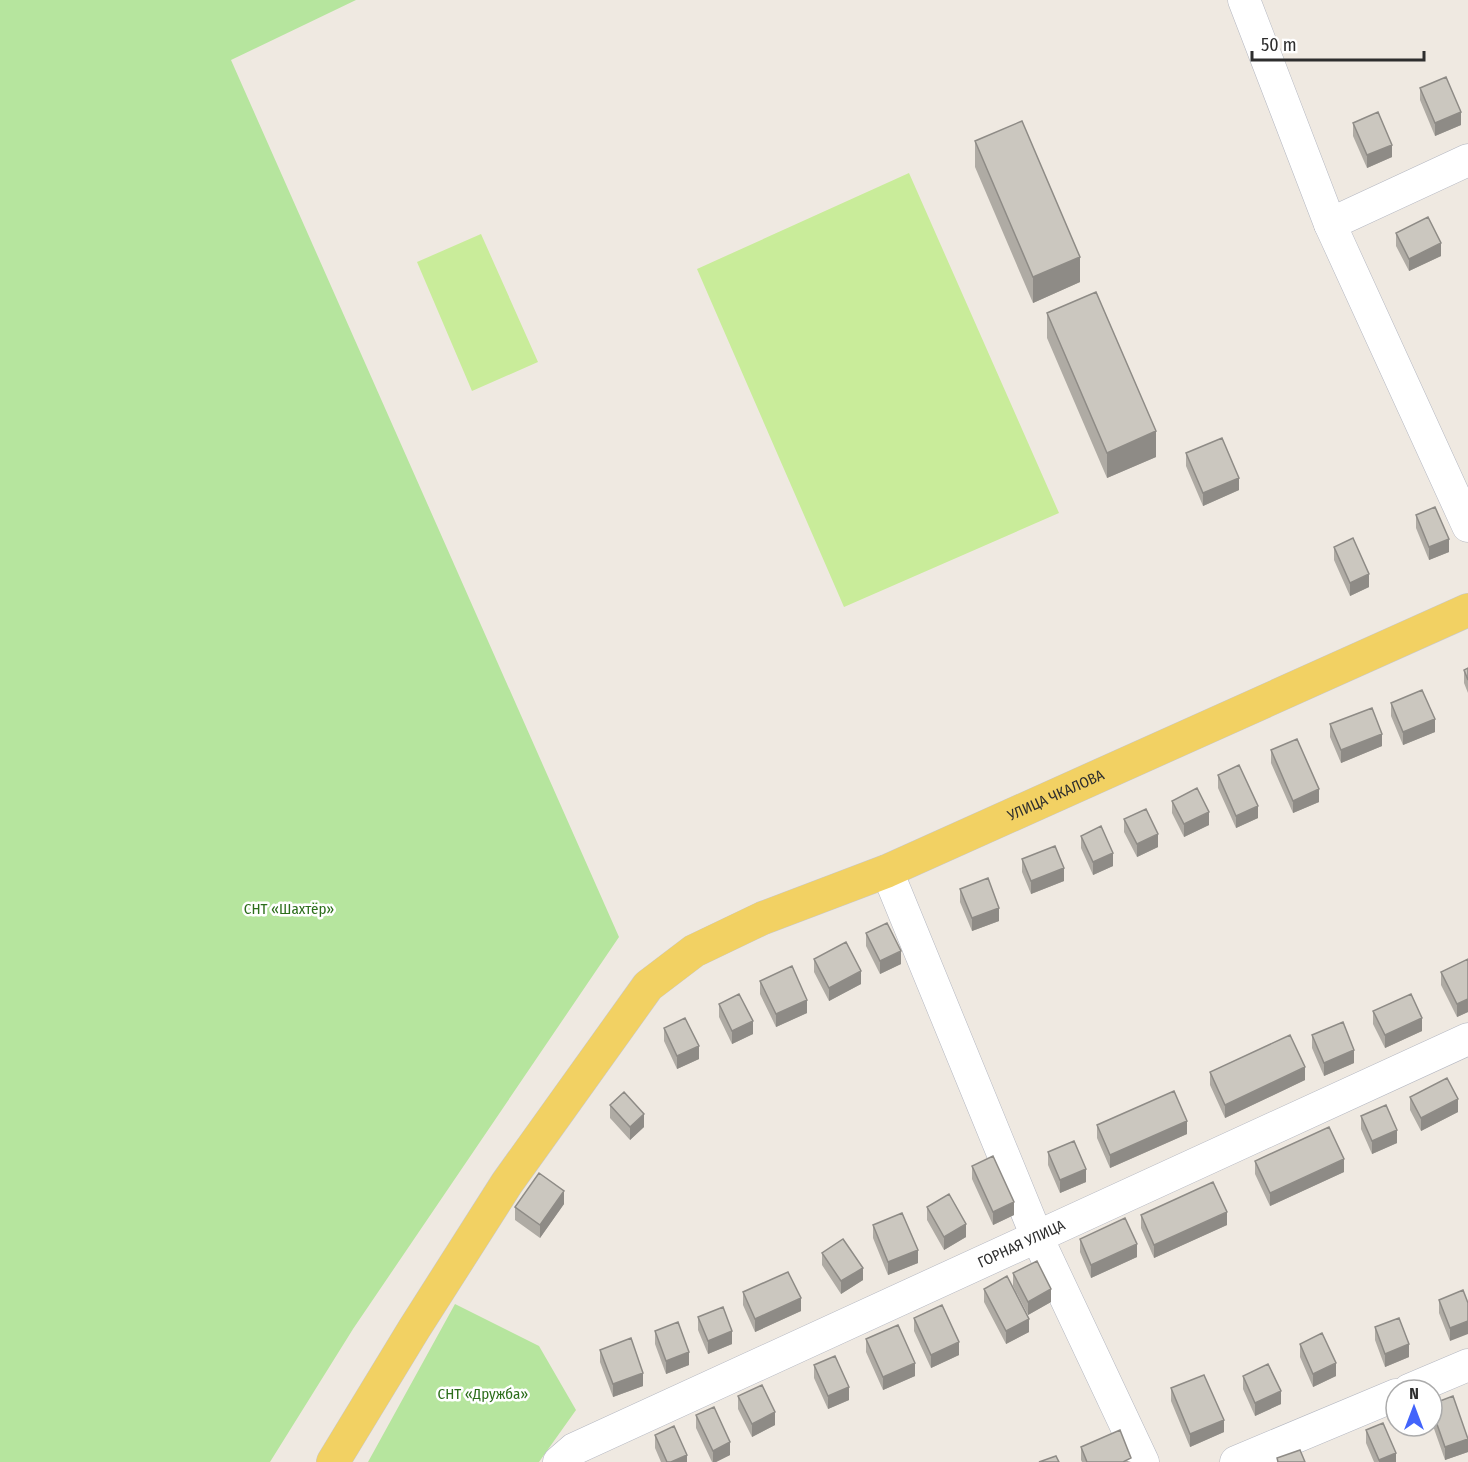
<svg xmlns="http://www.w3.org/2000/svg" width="1468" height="1462" viewBox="0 0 1468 1462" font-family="'Fira Sans Condensed',sans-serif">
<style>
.green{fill:#b6e59e}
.pitch{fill:#c9ec9a}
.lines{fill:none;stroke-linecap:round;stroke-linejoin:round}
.minor-casing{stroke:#b4b7c1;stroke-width:33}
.major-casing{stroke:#c9c9c9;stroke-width:34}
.minor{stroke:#fff;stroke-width:32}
.major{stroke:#f2d163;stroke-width:33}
.wall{fill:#afaba4}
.shaded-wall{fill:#8e8b86}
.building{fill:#cbc7bf;stroke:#8e8b86;stroke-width:1.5}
.labels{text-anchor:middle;stroke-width:5;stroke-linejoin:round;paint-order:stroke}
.street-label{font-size:15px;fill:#2e2e2e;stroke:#fff}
.park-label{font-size:15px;fill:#2c6e1b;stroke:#fff}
</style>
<rect width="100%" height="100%" fill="#efe9e1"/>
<!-- green -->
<path class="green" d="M0,0H356L231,60L619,937L353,1329L270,1462H0Z
M455,1304L539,1346L576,1410L539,1462H368Z"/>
<!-- pitch -->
<path class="pitch" d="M909,173L1059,513L844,607L697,269Z
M481,234L538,362L472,391L417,262Z"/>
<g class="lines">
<!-- minor casing -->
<g class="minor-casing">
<g id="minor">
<path d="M1244,0L1330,224L1468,526"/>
<path d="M1330,224L1468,160"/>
<path d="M887,871L1037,1237L1143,1462"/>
<path d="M1409,1390L1468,1365"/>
<path id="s1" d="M559,1462L574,1449L1468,1039"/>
<path d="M1236,1462L1396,1395"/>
</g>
</g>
<!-- major casing -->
<g class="major-casing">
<g id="major">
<path id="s2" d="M333,1462L414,1329L507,1183L648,986L694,951L763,918L887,871L1468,610"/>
</g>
</g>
<!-- minor -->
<use href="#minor" class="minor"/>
<!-- major -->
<use href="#major" class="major"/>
</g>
<!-- wall -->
<path class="wall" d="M1420,88L1461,125L1435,136L1420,100Z
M1353,123L1392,157L1367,168L1353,136Z
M975,141L1080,282L1033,303L975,167Z
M1396,233L1441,256L1409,271L1396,246Z
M1047,313L1156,457L1107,478L1047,338Z
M1186,453L1239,490L1203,506L1186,466Z
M1416,515L1449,552L1429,560L1416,528Z
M1334,547L1369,587L1350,596L1334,560Z
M1468,668V693L1464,683V670Z
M1391,703L1435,732L1403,745L1391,716Z
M1330,724L1382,746L1341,763L1330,737Z
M1271,750L1319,802L1293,813L1271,763Z
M1218,775L1258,818L1236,828L1218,788Z
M1172,801L1209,825L1184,837L1172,813Z
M1124,819L1158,847L1137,857L1124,832Z
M1081,836L1113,866L1093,875L1081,848Z
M1022,859L1064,881L1031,894L1022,872Z
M960,889L999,921L972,931L960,902Z
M866,933L901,964L880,974L866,946Z
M814,959L861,984L829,1001L814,972Z
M1468,959V1012L1457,1017L1441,985V972Z
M760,981L807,1013L776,1027L760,994Z
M719,1004L753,1034L732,1044L719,1017Z
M1373,1011L1422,1031L1385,1048L1373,1024Z
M664,1028L699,1059L677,1069L664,1041Z
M1312,1035L1354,1063L1324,1076L1312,1048Z
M1210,1072L1305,1080L1225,1118L1210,1085Z
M1410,1097L1458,1112L1421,1131L1410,1110Z
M610,1105L644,1127L630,1140L610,1118Z
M1361,1116L1397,1143L1372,1154L1361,1129Z
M1097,1125L1187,1134L1110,1168L1097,1138Z
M1048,1152L1086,1182L1060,1193L1048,1165Z
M1255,1161L1344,1172L1270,1206L1255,1174Z
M972,1166L1014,1215L993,1225L972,1179Z
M564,1204L540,1238L515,1220V1207Z
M927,1207L966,1237L944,1250L927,1220Z
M1141,1215L1227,1225L1154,1258L1141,1228Z
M873,1225L918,1263L888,1275L873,1238Z
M1080,1239L1137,1257L1091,1278L1080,1252Z
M822,1253L863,1280L841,1294L822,1265Z
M1013,1273L1051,1302L1028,1315L1013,1286Z
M984,1289L1029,1332L1006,1344L984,1302Z
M1463,1290L1450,1341L1439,1313V1300Z
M743,1292L801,1311L755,1332L743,1305Z
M698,1317L732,1344L708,1354L698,1330Z
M914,1318L959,1355L931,1368L914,1331Z
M1375,1327L1409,1357L1385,1367L1375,1340Z
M655,1331L689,1365L666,1374L655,1344Z
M866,1339L915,1376L883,1390L866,1352Z
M1300,1344L1336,1376L1313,1387L1300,1357Z
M600,1350L643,1386L613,1397L600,1362Z
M814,1365L849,1400L828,1409L814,1378Z
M1243,1376L1281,1404L1255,1416L1243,1389Z
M1171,1388L1224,1432L1190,1447L1171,1401Z
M738,1396L775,1425L752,1437L738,1409Z
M1432,1404L1468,1438V1452L1445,1460L1432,1423Z
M696,1415L730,1455L716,1462H712L696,1428Z
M1366,1430L1396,1462H1374L1366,1443Z
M655,1435L687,1462H661L655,1448Z
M1081,1447L1131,1462H1082L1081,1460Z"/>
<!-- shaded-wall -->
<path class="shaded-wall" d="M1461,112V125L1435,136V123Z
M1392,145V157L1367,168V155Z
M1441,243V256L1409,271V259Z
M1080,257V282L1033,303V277Z
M1156,431V457L1107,478V453Z
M1239,478V490L1203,506V493Z
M1449,539V552L1429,560V547Z
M1369,574V587L1350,596V583Z
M1435,719V732L1403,745V732Z
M1382,734V746L1341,763V750Z
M1319,789V802L1293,813V801Z
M1258,806V818L1236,828V816Z
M1209,812V825L1184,837V824Z
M1158,834V847L1137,857V844Z
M1113,853V866L1093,875V862Z
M1064,868V881L1031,894V881Z
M999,908V921L972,931V918Z
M901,951V964L880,974V961Z
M861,971V984L829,1001V988Z
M1468,999V1012L1457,1017V1004Z
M807,1000V1013L776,1027V1014Z
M1422,1018V1031L1385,1048V1035Z
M753,1021V1034L732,1044V1031Z
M699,1046V1059L677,1069V1056Z
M1354,1050V1063L1324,1076V1063Z
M1305,1067V1080L1225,1118V1105Z
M1458,1099V1112L1421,1131V1118Z
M644,1114V1127L630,1140V1127Z
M1187,1121V1134L1110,1168V1155Z
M1397,1130V1143L1372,1154V1141Z
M1344,1159V1172L1270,1206V1193Z
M1086,1169V1182L1060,1193V1180Z
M564,1191V1204L540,1238V1225Z
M1014,1202V1215L993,1225V1212Z
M1227,1212V1225L1154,1258V1245Z
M966,1224V1237L944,1250V1237Z
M1137,1244V1257L1091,1278V1265Z
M918,1250V1263L888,1275V1262Z
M863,1268V1280L841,1294V1281Z
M1051,1289V1302L1028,1315V1302Z
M801,1298V1311L755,1332V1319Z
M1029,1319V1332L1006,1344V1331Z
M1468,1321V1334L1450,1341V1328Z
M732,1331V1344L708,1354V1341Z
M959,1342V1355L931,1368V1355Z
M1409,1344V1357L1385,1367V1354Z
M689,1352V1365L666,1374V1361Z
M915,1363V1376L883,1390V1377Z
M1336,1363V1376L1313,1387V1374Z
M643,1373V1386L613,1397V1384Z
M849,1387V1400L828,1409V1396Z
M1281,1391V1404L1255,1416V1403Z
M775,1412V1425L752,1437V1424Z
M1224,1420V1432L1190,1447V1434Z
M1468,1439V1452L1445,1460V1447Z
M730,1442V1455L716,1462H713V1451Z
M1396,1453V1462H1379V1460Z
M687,1455V1462H671Z"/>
<!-- building -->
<path class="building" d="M1446,77L1461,112L1435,123L1420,88Z
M1378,112L1392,145L1367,155L1353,123Z
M1022,121L1080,257L1033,277L975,141Z
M1428,217L1441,243L1409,259L1396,233Z
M1096,292L1156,431L1107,453L1047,313Z
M1222,438L1239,478L1203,493L1186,453Z
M1435,507L1449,539L1429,547L1416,515Z
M1353,538L1369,574L1350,583L1334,547Z
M1468,668V680L1464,670Z
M1422,690L1435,719L1403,732L1391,703Z
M1372,708L1382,734L1341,750L1330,724Z
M1297,739L1319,789L1293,801L1271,750Z
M1239,765L1258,806L1236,816L1218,775Z
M1197,788L1209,812L1184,824L1172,801Z
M1146,809L1158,834L1137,844L1124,819Z
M1101,826L1113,853L1093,862L1081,836Z
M1055,846L1064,868L1031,881L1022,859Z
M988,878L999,908L972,918L960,889Z
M887,923L901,951L880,961L866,933Z
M846,942L861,971L829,988L814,959Z
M1468,959V999L1457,1004L1441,972Z
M792,966L807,1000L776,1014L760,981Z
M739,994L753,1021L732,1031L719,1004Z
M1411,994L1422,1018L1385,1035L1373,1011Z
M685,1018L699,1046L677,1056L664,1028Z
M1343,1022L1354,1050L1324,1063L1312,1035Z
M1290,1035L1305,1067L1225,1105L1210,1072Z
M1447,1078L1458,1099L1421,1118L1410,1097Z
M1174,1091L1187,1121L1110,1155L1097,1125Z
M624,1092L644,1114L630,1127L610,1105Z
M1386,1105L1397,1130L1372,1141L1361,1116Z
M1329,1127L1344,1159L1270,1193L1255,1161Z
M1074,1141L1086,1169L1060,1180L1048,1152Z
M993,1156L1014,1202L993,1212L972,1166Z
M539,1173L564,1191L540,1225L515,1207Z
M1213,1182L1227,1212L1154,1245L1141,1215Z
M949,1194L966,1224L944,1237L927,1207Z
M902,1213L918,1250L888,1262L873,1225Z
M1125,1218L1137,1244L1091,1265L1080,1239Z
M843,1239L863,1268L841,1281L822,1253Z
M1037,1261L1051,1289L1028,1302L1013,1273Z
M788,1272L801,1298L755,1319L743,1292Z
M1007,1276L1029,1319L1006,1331L984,1289Z
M1463,1290L1468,1303V1321L1450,1328L1439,1300Z
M942,1305L959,1342L931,1355L914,1318Z
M723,1307L732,1331L708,1341L698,1317Z
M1399,1318L1409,1344L1385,1354L1375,1327Z
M678,1322L689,1352L666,1361L655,1331Z
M898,1325L915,1363L883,1377L866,1339Z
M1322,1333L1336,1363L1313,1374L1300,1344Z
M631,1338L643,1373L613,1384L600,1350Z
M835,1356L849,1387L828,1396L814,1365Z
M1268,1364L1281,1391L1255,1403L1243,1376Z
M1204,1375L1224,1420L1190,1434L1171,1388Z
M762,1385L775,1412L752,1424L738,1396Z
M1453,1396L1468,1439L1445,1447L1432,1410V1404Z
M714,1407L730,1442L713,1451L696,1415Z
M1383,1423L1396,1453L1379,1460L1366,1430Z
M674,1426L687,1455L671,1462H667L655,1435Z
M1120,1430L1131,1458L1123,1462H1087L1081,1447Z
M1300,1450L1305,1462H1278L1277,1458Z
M1056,1456L1059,1462H1039Z"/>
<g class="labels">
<!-- street labels -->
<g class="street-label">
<text dy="5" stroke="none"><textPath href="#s2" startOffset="1023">УЛИЦА ЧКАЛОВА</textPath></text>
<text dy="5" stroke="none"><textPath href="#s1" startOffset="512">ГОРНАЯ УЛИЦА</textPath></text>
</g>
<!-- park labels -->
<g class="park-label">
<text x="289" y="914">СНТ «Шахтёр»</text>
<text x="483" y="1399">СНТ «Дружба»</text>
</g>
</g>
<!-- north arrow -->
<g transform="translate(1414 1408)"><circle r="28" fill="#ffffff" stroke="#ababab" stroke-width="1.5"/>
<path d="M0-4.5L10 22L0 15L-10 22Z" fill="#4264fb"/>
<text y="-9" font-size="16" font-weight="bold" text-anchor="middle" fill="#2e2e2e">N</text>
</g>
<!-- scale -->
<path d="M1252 51v9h172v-9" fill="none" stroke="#2e2e2e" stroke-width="3"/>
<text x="1261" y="51" font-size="18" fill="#2e2e2e" stroke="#ffffff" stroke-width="4.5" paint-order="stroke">50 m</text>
</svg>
